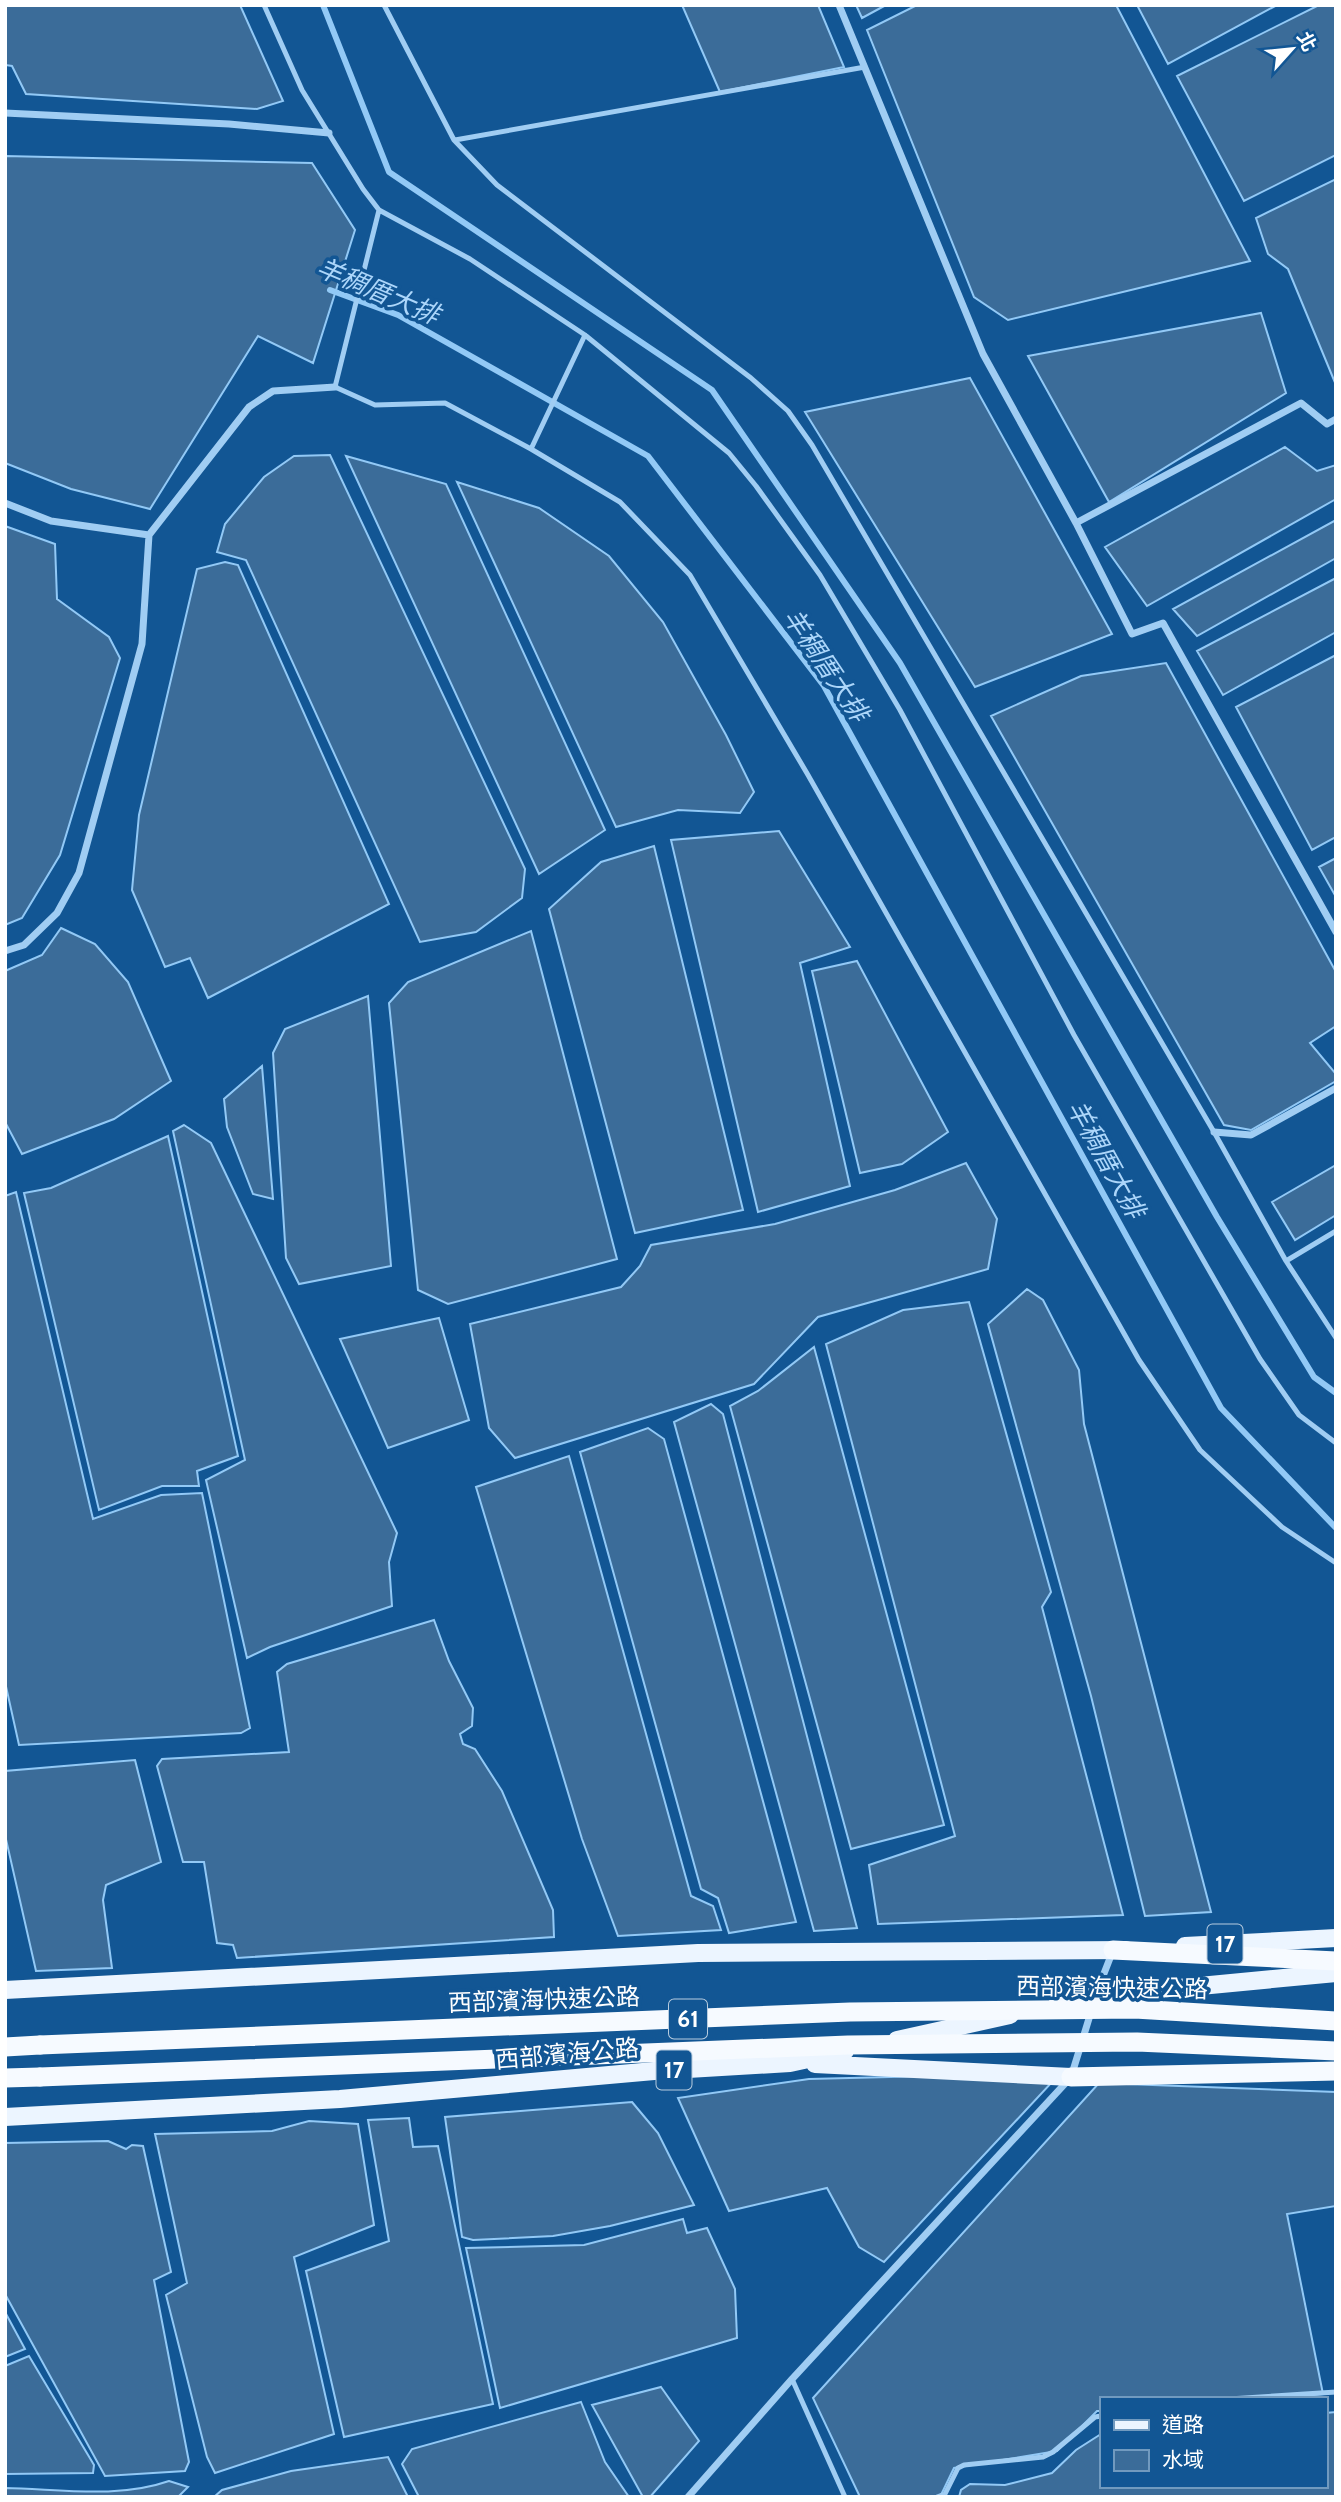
<svg xmlns="http://www.w3.org/2000/svg" width="1341" height="2502" viewBox="0 0 1341 2502" font-family="Cabin,'Noto Sans TC',sans-serif">
<style>
.water{fill:#3b6c99;stroke:#92c9f6;stroke-width:2}
.lines{fill:none;stroke-linecap:round;stroke-linejoin:round}
.stream{stroke:#92c9f6;stroke-width:6}
.service{stroke:#a0cdf3;stroke-width:5}
.minor{stroke:#a0cdf3;stroke-width:7}
.primary{stroke:#ecf5ff;stroke-width:18}
.trunk{stroke:#f6faff;stroke-width:19}
.trunk-bridge{stroke:#f6faff;stroke-width:19}
.labels{text-anchor:middle;stroke-width:7;stroke-linejoin:round;paint-order:stroke}
.shield{fill:#125694;stroke:#b8ccdf;stroke-width:2}
.shield-label{font-size:23px;font-weight:bold;fill:#fff}
.street-label{font-size:24px;fill:#fff;stroke:#125694}
.water-label{font-size:26px;font-style:italic;fill:#acd6fa;stroke:#125694}
</style>
<rect width="100%" height="100%" fill="#125694"/>
<!-- water -->
<path class="water" d="M5,5H240L283,101L257,109L26,94L12,66L5,65Z
M682,5H818L844,67L720,92Z
M856,5H886L862,18Z
M917,5H1116L1250,261L1008,320L974,297L867,30Z
M1137,5H1277L1168,64Z
M1319,5H1336V155L1244,201L1177,76Z
M5,156L312,163L355,230L313,363L258,336L150,509L71,489L5,463Z
M1336,179V385L1288,269L1268,254L1256,218Z
M1261,313L1286,393L1109,502L1028,356Z
M970,378L1112,634L975,687L805,412Z
M1285,447L1317,471L1336,465V499L1147,606L1105,547Z
M330,455L525,869L522,898L476,932L420,942L246,560L217,552L225,524L264,477L294,456Z
M346,456L446,484L605,830L539,874Z
M457,482L539,508L609,556L663,622L726,735L754,792L740,813L678,810L616,827Z
M1336,520V558L1197,636L1173,609Z
M5,526L55,544L57,599L109,637L120,658L60,855L22,918L5,925Z
M225,562L238,565L389,904L208,998L190,958L165,967L132,890L139,815L197,569Z
M1336,578V632L1223,695L1197,651Z
M1336,655V837L1312,850L1236,707Z
M1166,663L1336,972V1026L1310,1043L1336,1074V1081L1251,1130L1224,1125L991,716L1081,676Z
M779,831L850,947L800,963L850,1186L758,1212L671,840Z
M654,846L743,1210L635,1233L549,909L601,862Z
M1336,858V897L1319,867Z
M61,928L95,944L128,982L171,1081L114,1119L22,1154L5,1122V971L42,955Z
M531,931L617,1259L448,1304L418,1290L389,1003L408,982Z
M857,961L948,1132L902,1164L860,1173L812,971Z
M368,996L391,1266L299,1284L286,1258L273,1053L285,1029Z
M262,1066L273,1199L253,1194L227,1127L224,1099Z
M184,1125L211,1143L397,1533L389,1562L392,1606L270,1647L247,1658L206,1480L245,1460L173,1131Z
M168,1136L238,1456L197,1471L199,1486H162L99,1510L24,1193L51,1188Z
M966,1163L997,1219L988,1269L818,1317L754,1384L515,1458L489,1428L470,1324L621,1287L640,1266L651,1245L775,1224L895,1190Z
M1336,1165V1215L1295,1240L1272,1202Z
M16,1192L93,1519L161,1495L202,1493L250,1728L241,1733L19,1745L5,1682V1196Z
M1027,1289L1043,1300L1079,1370L1084,1424L1211,1912L1145,1916L1091,1696L988,1324Z
M969,1302L1051,1592L1042,1607L1123,1915L878,1924L869,1865L955,1836L826,1344L903,1310Z
M439,1318L469,1420L388,1448L340,1339Z
M814,1347L944,1825L851,1849L730,1406L758,1391Z
M711,1404L723,1414L857,1928L814,1931L674,1422Z
M648,1428L664,1439L796,1922L729,1933L718,1898L701,1889L580,1452Z
M569,1456L691,1896L713,1906L721,1930L618,1936L582,1839L476,1487Z
M434,1620L449,1661L473,1708L472,1726L460,1734L463,1744L475,1749L502,1791L553,1910L554,1937L237,1958L233,1945L217,1943L204,1862H183L157,1766L162,1759L289,1752L277,1672L287,1664Z
M135,1760L161,1862L106,1885L103,1900L112,1968L36,1971L5,1835V1771Z
M931,2076L1054,2080L884,2262L859,2247L827,2188L729,2211L678,2098L809,2079Z
M1099,2083L1336,2092V2206L1287,2214L1323,2394L1265,2399H1101V2411H1097L1057,2451L954,2468L940,2497H860L813,2398Z
M632,2102L658,2133L694,2205L610,2226L553,2236L473,2240L462,2237L445,2117Z
M409,2118L413,2147L438,2146L493,2404L344,2437L306,2271L389,2241L368,2120Z
M309,2121L358,2124L374,2225L294,2257L334,2434L215,2473L207,2457L166,2295L187,2283L155,2134L272,2131Z
M108,2141L126,2149L132,2145L143,2146L171,2272L154,2280L189,2462L185,2471L105,2476L5,2294V2143Z
M683,2219L687,2233L707,2228L735,2289L737,2338L500,2408L466,2248L584,2245Z
M5,2312L25,2349L5,2357Z
M29,2356L94,2465L93,2473L5,2474V2366Z
M661,2387L699,2441L650,2497H643L592,2405Z
M581,2402L605,2462L629,2497H419L402,2464L412,2449Z
M1336,2412V2497H959L961,2490L970,2484L1005,2485L1052,2473L1076,2450L1101,2434V2486H1325V2413Z
M388,2457L408,2497H214L222,2490L291,2471Z
M169,2481L188,2487L178,2497H5V2488C59,2489 118,2499 169,2481Z"/>
<g class="lines">
<!-- stream -->
<path class="stream" d="M323,5L389,172L712,390L900,663L1217,1217L1314,1377L1336,1393
M330,290L398,315L648,456L824,686L1221,1408L1336,1528"/>
<!-- service -->
<path class="service" d="M264,5L302,90L363,189L379,210L470,259L585,335L729,453L756,486L820,575L900,710L1074,1035L1260,1359L1299,1415L1336,1443
M384,5L454,140L497,185L751,378L788,411L812,445L1214,1132L1286,1261L1336,1338
M455,140L865,67
M379,210L335,387L375,405L445,403L531,449L620,502L690,575L808,775L1139,1360L1200,1450L1282,1527L1336,1563
M531,449L585,335
M1286,1261L1336,1231
M792,2379L845,2497
M1229,2399L1336,2392
M937,2497L945,2494L958,2468L964,2465L1043,2457L1053,2452L1095,2417L1101,2416"/>
<!-- minor -->
<path class="minor" d="M839,5L983,354L1076,523L1132,634L1163,623L1336,932
M5,113L229,124L329,133
M5,503L51,521L149,535
M1076,523L1301,403L1327,424L1336,419
M5,951L24,945L57,913L79,873L142,644L149,535L249,407L273,391L335,387
M1214,1132L1251,1135L1336,1088
M1096,1994L1112,1953
M688,2497L792,2379L1071,2077L1091,2012"/>
<!-- primary -->
<path class="primary" d="M1185,1946L1336,1938
M5,1990L698,1953L1126,1950
M1057,2005L1095,1996L1336,1973
M897,2040L1010,2015
M815,2064L1071,2077
M5,2117L340,2099L654,2071L790,2063L845,2051"/>
<!-- trunk -->
<path class="trunk" d="M1113,1950L1336,1961
M5,2047L40,2045
M1071,2077L1336,2071
M5,2078L40,2077"/>
<!-- trunk-bridge -->
<path class="trunk-bridge" d="M40,2045L850,2012L1135,2009L1336,2021
M40,2077L848,2045L1137,2042L1336,2051"/>
</g>
<g class="labels">
<!-- shield labels -->
<g class="shield">
<rect x="1207.5" y="1924.5" width="35" height="39" rx="5"/>
<rect x="669" y="1999.5" width="38" height="39" rx="5"/>
<rect x="656.5" y="2050.5" width="35" height="39" rx="5"/>
</g>
<g class="shield-label">
<text x="1225" y="1952">17</text>
<text x="688" y="2027">61</text>
<text x="674" y="2078">17</text>
</g>
<!-- street labels -->
<g class="street-label">
<text transform="translate(1112 1988) rotate(1)" y="8">西部濱海快速公路</text>
<text transform="translate(544 2000) rotate(-2)" y="8">西部濱海快速公路</text>
<text transform="translate(567 2054) rotate(-5)" y="8">西部濱海公路</text>
</g>
<!-- water labels -->
<g class="water-label">
<text transform="translate(378 291) rotate(23)" y="9">羊稠厝大排</text>
<text transform="translate(826 665) rotate(56)" y="9">羊稠厝大排</text>
<text transform="translate(1106 1159) rotate(61)" y="9">羊稠厝大排</text>
</g>
</g>
<!-- border -->
<rect width="1341" height="2502" fill="none" stroke="#ffffff" stroke-width="14"/>
<!-- legend -->
<rect x="1100" y="2397" width="228" height="91" fill="#125694" stroke="#719abf" stroke-width="2"/>
<rect x="1114" y="2420" width="35" height="10" fill="#ecf5ff" stroke="#719abf" stroke-width="2"/>
<text x="1162" y="2432" font-size="21" fill="#ffffff">道路</text>
<rect x="1114" y="2450" width="35" height="21" fill="#3b6c99" stroke="#719abf" stroke-width="2"/>
<text x="1162" y="2467" font-size="21" fill="#ffffff">水域</text>
<!-- north arrow -->
<g transform="translate(1292 49) rotate(63)" stroke="#125694" stroke-width="5" paint-order="stroke">
<path d="M0-5L12 26L0 18L-12 26Z" fill="#ffffff"/>
<text y="-10" font-size="19" font-weight="bold" text-anchor="middle" fill="#ffffff">北</text>
</g>
</svg>
